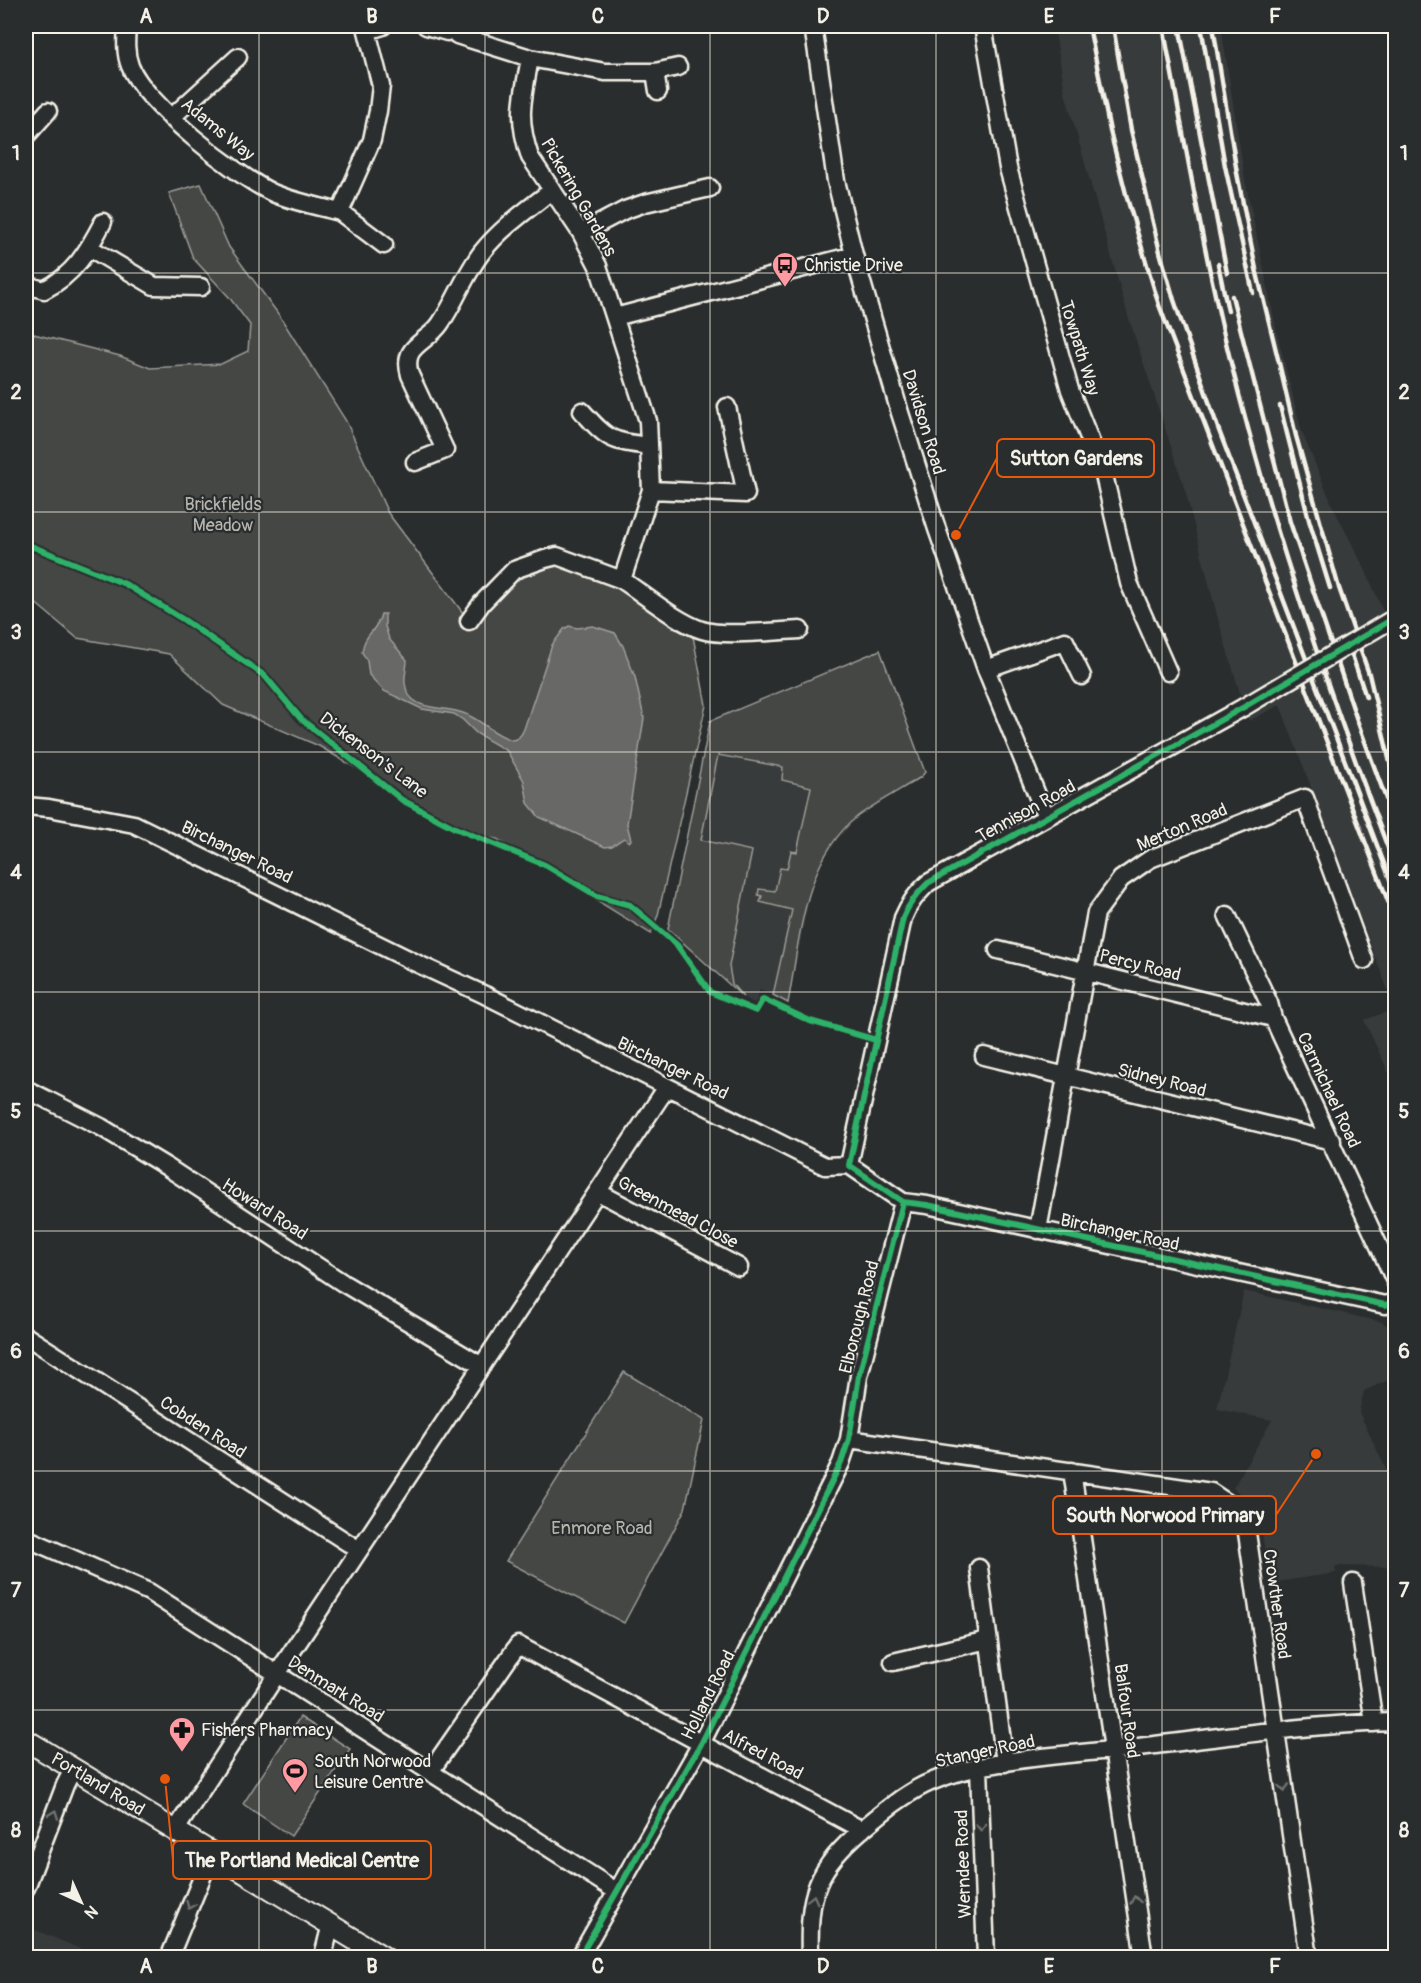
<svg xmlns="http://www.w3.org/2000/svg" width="1421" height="1983" viewBox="0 0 1421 1983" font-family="Pangolin,sans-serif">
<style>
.built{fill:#373a3a}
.green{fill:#444645;stroke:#9c9c96;stroke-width:1.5}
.water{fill:#676866;stroke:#9f9f9a;stroke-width:1.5}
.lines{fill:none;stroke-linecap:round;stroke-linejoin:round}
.minor-casing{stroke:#f4f1e8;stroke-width:21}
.major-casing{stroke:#f4f1e8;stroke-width:24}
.minor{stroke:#2a2d2e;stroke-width:16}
.major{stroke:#2a2d2e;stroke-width:20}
.rail{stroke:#f4f1e8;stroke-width:4.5}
.minor-bridge-casing{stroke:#f4f1e8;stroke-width:21;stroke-linecap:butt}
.minor-bridge{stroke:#2a2d2e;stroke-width:16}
.cycleway-casing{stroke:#2a2d2e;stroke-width:10}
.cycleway{stroke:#2db169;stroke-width:6}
.oneway{stroke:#71726f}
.grid{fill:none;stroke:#f4f1e8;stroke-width:1.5;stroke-opacity:0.55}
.labels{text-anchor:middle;stroke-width:4.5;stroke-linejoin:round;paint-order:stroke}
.street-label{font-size:18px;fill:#f4f1e8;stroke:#2a2d2e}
.poi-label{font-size:18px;fill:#f4f1e8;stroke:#2a2d2e;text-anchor:start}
.park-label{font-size:18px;fill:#b6b5af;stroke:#2a2d2e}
.leader{fill:none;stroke:#e8590c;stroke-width:2}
.callout-dot{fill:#e8590c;stroke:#2a2d2e;stroke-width:2}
.callout{fill:#2a2d2e;stroke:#e8590c;stroke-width:2}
.callout-label{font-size:20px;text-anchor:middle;font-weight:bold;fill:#f4f1e8}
.neatline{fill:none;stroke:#f4f1e8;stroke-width:2}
.grid-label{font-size:20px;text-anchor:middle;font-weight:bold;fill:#f4f1e8}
</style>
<rect width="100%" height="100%" fill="#2a2d2e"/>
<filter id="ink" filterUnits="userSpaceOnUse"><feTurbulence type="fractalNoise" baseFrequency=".0167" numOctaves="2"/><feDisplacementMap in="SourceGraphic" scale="12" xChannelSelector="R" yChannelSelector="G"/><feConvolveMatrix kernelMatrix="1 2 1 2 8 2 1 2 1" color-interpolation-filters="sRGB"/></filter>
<g filter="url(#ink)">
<!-- built -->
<path class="built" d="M1054,26H1221L1245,180L1278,337L1302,432L1333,507L1365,569L1383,611L1395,632V1086L1364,1020L1395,1009L1280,705L1249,721L1244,707L1218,619L1184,486L1128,316L1065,93Z
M880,650L925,772L921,777L858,817L835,842L818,869L810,893L788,1003L760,989L756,1004L743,997L668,929L710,721Z
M1244,1291L1382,1322L1395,1331V1377L1364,1391L1359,1412L1395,1488V1567L1335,1566L1336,1573L1271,1583L1260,1524L1247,1500L1233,1488L1272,1420L1217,1409Z
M26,1926L95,1955L94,1957H26Z"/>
<!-- green -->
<path class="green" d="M201,184L229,247L279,315L346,421L388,513L469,621L515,572L557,548L692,631L706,705L658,915L651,934L497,839L465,834L319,746L223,705L169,654L77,638L26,595V332L120,356L150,368L221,364L248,351L250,325L229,297L193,258L169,193Z
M880,650L925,772L921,777C900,790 877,802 858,816C803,859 800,940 788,1003L773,995L792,910L760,902L762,896L758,895L759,889L775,891L780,868L787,869L791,851L797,852L811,787L782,780L783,767L718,755L701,840L752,851L729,966L732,984L743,997L668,929L710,721Z
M624,1372L704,1420L685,1509L624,1623L506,1561Z
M300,1717L350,1749L291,1836L243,1804Z"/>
<!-- water -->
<path class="water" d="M381,614H385V626L389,639L407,660C407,668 404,676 405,683C408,713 443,705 463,713C481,719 493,735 512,740C518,740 522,734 524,729L552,645L564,629L569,626L577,628L593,626L615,633L623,646L635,677L644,718L627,824L631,840L629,842L624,838L612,846L605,847L539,817L528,803L524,781L507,751L476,733L463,720L454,714L422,709L384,691L369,675L367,661L362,652C364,633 377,632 381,614Z"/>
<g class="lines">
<!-- minor casing -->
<g class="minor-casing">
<path id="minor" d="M127,26C126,40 125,53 130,66C145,104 236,176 273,193C294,202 318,206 340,212L372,140L378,111L381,86L367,31L383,26
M426,26L447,32
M813,26L836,181L854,255L900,413L937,529L986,669L1046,817
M983,26L1008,168L1070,390L1104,475L1129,583L1168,672
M457,35L530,58
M655,72L678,67
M171,118L238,57
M26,136L48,111
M340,212L384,245
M581,233L625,210L645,203L710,188
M90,248L154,286L201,287
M26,285L44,290C74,275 88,251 103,222
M615,317L854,255
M582,411C608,440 610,441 649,446
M415,462L445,450L410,375C401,345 426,344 440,324C456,301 465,274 482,252C501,228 527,210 551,191
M651,490L746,494L727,407
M622,580C645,595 677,622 702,630C724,637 775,631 800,630
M469,621L482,603L514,570L545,559L557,556L622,580L651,490L648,421L598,266L581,233L530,157C516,116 523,99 530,58L605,72H655L658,91
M986,669L1065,641L1082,676
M26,806L49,808L134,824L416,963L485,995L825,1166L849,1165L903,1202L927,1205L1385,1305L1396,1302
M1227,915L1269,1003L1273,1018L1396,1283
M998,950L1273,1018
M984,1056L1332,1141
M26,1089L101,1127L167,1167L343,1283L482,1366
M849,1165L903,918C909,903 917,894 928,883L1244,707
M598,1192L739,1267
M1038,1230L1096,913L1121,879L1150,859L1305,798L1364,960
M26,1336L359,1550
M849,1439L1211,1492L1232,1506L1246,1526L1309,1958
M1072,1471L1144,1958
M26,1538L149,1592L616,1891
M979,1568L1005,1763
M1353,1583L1374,1723
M893,1662L988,1640
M979,1768L986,1958
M430,1772L518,1645L862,1830
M175,1831L277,1674L667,1087
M26,1888L65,1785L73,1769
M169,1958L212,1853
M322,1958C326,1947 327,1937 331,1926
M579,1958L701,1744L841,1463L849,1439L859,1376L903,1202
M810,1958C808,1893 815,1870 865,1827C884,1811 902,1796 924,1785C985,1756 1080,1755 1147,1746C1230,1736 1312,1724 1396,1722"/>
</g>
<!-- major casing -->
<g class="major-casing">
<path id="major" d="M26,1740L385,1958"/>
</g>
<!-- minor -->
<use href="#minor" class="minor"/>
<!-- major -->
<use href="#major" class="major"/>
<!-- rail -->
<path class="rail" d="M1089,26L1110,131L1127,198L1159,305L1396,922
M1113,26L1131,130L1160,252L1174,300L1218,428L1396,895
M1163,26C1184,135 1202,246 1229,355C1272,530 1331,700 1396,869
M1179,26L1227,273
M1201,26L1225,166L1253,293
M1213,26L1237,173L1256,269L1280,367L1296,436L1339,588L1369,674L1396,788
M1218,264L1228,311
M1232,296L1290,522L1357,720L1396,826
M1280,406L1309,520L1330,588
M1346,637L1366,697"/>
<!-- minor-bridge casing -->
<g class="minor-bridge-casing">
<path id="minor-bridge" d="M1244,707L1391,620"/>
</g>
<!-- minor-bridge -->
<use href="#minor-bridge" class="minor-bridge"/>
<!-- cycleway casing -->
<g class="cycleway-casing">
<path id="cycleway" d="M26,544L125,584L184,620L265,676L301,719L402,800L455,828L545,865L597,896L630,905L677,945L710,992L756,1011L763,999L810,1021L876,1040
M1396,617L1244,707L928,883C917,894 909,903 903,918L849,1165L903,1202L927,1205L1385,1305L1396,1302
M579,1958L701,1744L841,1463L849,1439L859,1376L903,1202"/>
</g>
<!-- cycleway -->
<use href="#cycleway" class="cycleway"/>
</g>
<!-- one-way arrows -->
<defs><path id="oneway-chevron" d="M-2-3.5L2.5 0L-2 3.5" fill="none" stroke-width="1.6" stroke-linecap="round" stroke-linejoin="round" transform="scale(1.5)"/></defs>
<g class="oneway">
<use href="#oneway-chevron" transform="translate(1284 1788) rotate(82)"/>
<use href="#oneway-chevron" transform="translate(54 1814) rotate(-70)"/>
<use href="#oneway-chevron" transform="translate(981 1827) rotate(88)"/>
<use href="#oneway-chevron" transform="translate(813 1899) rotate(-76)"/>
<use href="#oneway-chevron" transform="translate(1135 1900) rotate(-99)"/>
<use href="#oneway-chevron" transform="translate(190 1905) rotate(113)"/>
</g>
</g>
<!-- grid -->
<path class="grid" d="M259,26V1958M485,26V1958M710,26V1958M936,26V1958M1162,26V1958M26,273H1396M26,512H1396M26,752H1396M26,992H1396M26,1231H1396M26,1471H1396M26,1710H1396"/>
<!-- icons -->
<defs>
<g id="bus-pin" transform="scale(1.35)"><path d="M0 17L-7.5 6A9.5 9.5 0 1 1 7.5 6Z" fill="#ff9aa2" stroke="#2a2d2e"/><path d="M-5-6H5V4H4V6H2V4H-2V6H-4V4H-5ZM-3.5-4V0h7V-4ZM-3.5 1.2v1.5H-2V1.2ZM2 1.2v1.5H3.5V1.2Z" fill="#111"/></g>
<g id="pharmacy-pin" transform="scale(1.35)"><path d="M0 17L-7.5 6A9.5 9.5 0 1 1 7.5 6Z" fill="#ff9aa2" stroke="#2a2d2e"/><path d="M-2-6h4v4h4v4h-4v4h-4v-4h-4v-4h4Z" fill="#111"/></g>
<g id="stadium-pin" transform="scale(1.35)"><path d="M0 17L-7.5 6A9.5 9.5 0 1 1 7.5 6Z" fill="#ff9aa2" stroke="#2a2d2e"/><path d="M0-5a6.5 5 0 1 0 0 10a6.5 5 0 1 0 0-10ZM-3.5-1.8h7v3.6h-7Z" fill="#111"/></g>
</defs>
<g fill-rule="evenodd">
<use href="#bus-pin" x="785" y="265"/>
<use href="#pharmacy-pin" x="182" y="1730"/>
<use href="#stadium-pin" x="295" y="1771"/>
</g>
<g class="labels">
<!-- street labels -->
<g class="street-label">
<text transform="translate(218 129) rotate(39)" y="6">Adams Way</text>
<text transform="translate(579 197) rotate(60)" y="6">Pickering Gardens</text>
<text transform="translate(1080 348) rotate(73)" y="6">Towpath Way</text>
<text transform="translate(924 422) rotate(73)" y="6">Davidson Road</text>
<text transform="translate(374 755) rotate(37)" y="6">Dickenson's Lane</text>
<text transform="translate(1026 811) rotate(-29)" y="6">Tennison Road</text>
<text transform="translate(1182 827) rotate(-23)" y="6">Merton Road</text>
<text transform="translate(237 852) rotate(26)" y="6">Birchanger Road</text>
<text transform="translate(1140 965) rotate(14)" y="6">Percy Road</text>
<text transform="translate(673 1068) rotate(26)" y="6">Birchanger Road</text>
<text transform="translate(1162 1080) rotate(14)" y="6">Sidney Road</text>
<text transform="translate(1329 1090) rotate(65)" y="6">Carmichael Road</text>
<text transform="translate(265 1209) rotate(33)" y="6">Howard Road</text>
<text transform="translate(678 1212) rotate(28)" y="6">Greenmead Close</text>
<text transform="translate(1120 1232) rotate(12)" y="6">Birchanger Road</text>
<text transform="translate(859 1317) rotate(-76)" y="6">Elborough Road</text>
<text transform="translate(203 1427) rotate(33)" y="6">Cobden Road</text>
<text transform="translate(1277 1604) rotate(82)" y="6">Crowther Road</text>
<text transform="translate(336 1689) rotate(32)" y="6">Denmark Road</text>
<text transform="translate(708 1695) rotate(-63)" y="6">Holland Road</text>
<text transform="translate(1127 1711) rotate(82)" y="6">Balfour Road</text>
<text transform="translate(985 1751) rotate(-12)" y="6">Stanger Road</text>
<text transform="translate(763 1754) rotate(28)" y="6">Alfred Road</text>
<text transform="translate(98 1784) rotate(31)" y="6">Portland Road</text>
<text transform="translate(963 1864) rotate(-92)" y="6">Werndee Road</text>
</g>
<!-- poi labels -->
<g class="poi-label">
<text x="804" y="271">Christie Drive</text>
<text x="201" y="1736">Fishers Pharmacy</text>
<text x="314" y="1767">South Norwood<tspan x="314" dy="21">Leisure Centre</tspan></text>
</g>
<!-- park labels -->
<g class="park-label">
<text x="223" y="510">Brickfields<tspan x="223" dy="21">Meadow</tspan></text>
<text x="602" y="1534">Enmore Road</text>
</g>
</g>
<!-- callouts -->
<path class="leader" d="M956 535L997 458M1316 1454L1276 1515M165 1779L173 1860"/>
<g class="callout-dot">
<circle cx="956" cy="535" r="6"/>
<circle cx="1316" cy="1454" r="6"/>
<circle cx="165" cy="1779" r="6"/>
</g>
<g class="callout">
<rect x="997" y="439" width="157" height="38" rx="6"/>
<rect x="1053" y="1496" width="223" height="38" rx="6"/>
<rect x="173" y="1841" width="258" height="38" rx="6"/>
</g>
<g class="callout-label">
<text x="1076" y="465">Sutton Gardens</text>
<text x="1165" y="1522">South Norwood Primary</text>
<text x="302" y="1867">The Portland Medical Centre</text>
</g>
<!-- margin -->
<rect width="1421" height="1983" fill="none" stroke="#2a2d2e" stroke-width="66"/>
<!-- north arrow -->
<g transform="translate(81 1902) rotate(135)" stroke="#2a2d2e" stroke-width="4.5" paint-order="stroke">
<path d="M0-4.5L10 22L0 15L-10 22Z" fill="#f4f1e8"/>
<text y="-9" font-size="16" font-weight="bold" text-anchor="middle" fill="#f4f1e8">N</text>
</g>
<rect x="33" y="33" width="1355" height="1917" class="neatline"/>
<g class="grid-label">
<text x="146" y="23">A</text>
<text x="372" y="23">B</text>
<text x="598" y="23">C</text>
<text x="823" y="23">D</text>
<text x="1049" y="23">E</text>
<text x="1275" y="23">F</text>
<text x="16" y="160">1</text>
<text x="1404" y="160">1</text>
<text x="16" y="399">2</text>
<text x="1404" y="399">2</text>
<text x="16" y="639">3</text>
<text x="1404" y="639">3</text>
<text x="16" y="879">4</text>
<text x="1404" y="879">4</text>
<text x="16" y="1118">5</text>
<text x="1404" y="1118">5</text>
<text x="16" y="1358">6</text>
<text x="1404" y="1358">6</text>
<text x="16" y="1597">7</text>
<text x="1404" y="1597">7</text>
<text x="16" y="1837">8</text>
<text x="1404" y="1837">8</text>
<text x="146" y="1973">A</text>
<text x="372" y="1973">B</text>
<text x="598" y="1973">C</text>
<text x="823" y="1973">D</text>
<text x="1049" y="1973">E</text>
<text x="1275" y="1973">F</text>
</g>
</svg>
